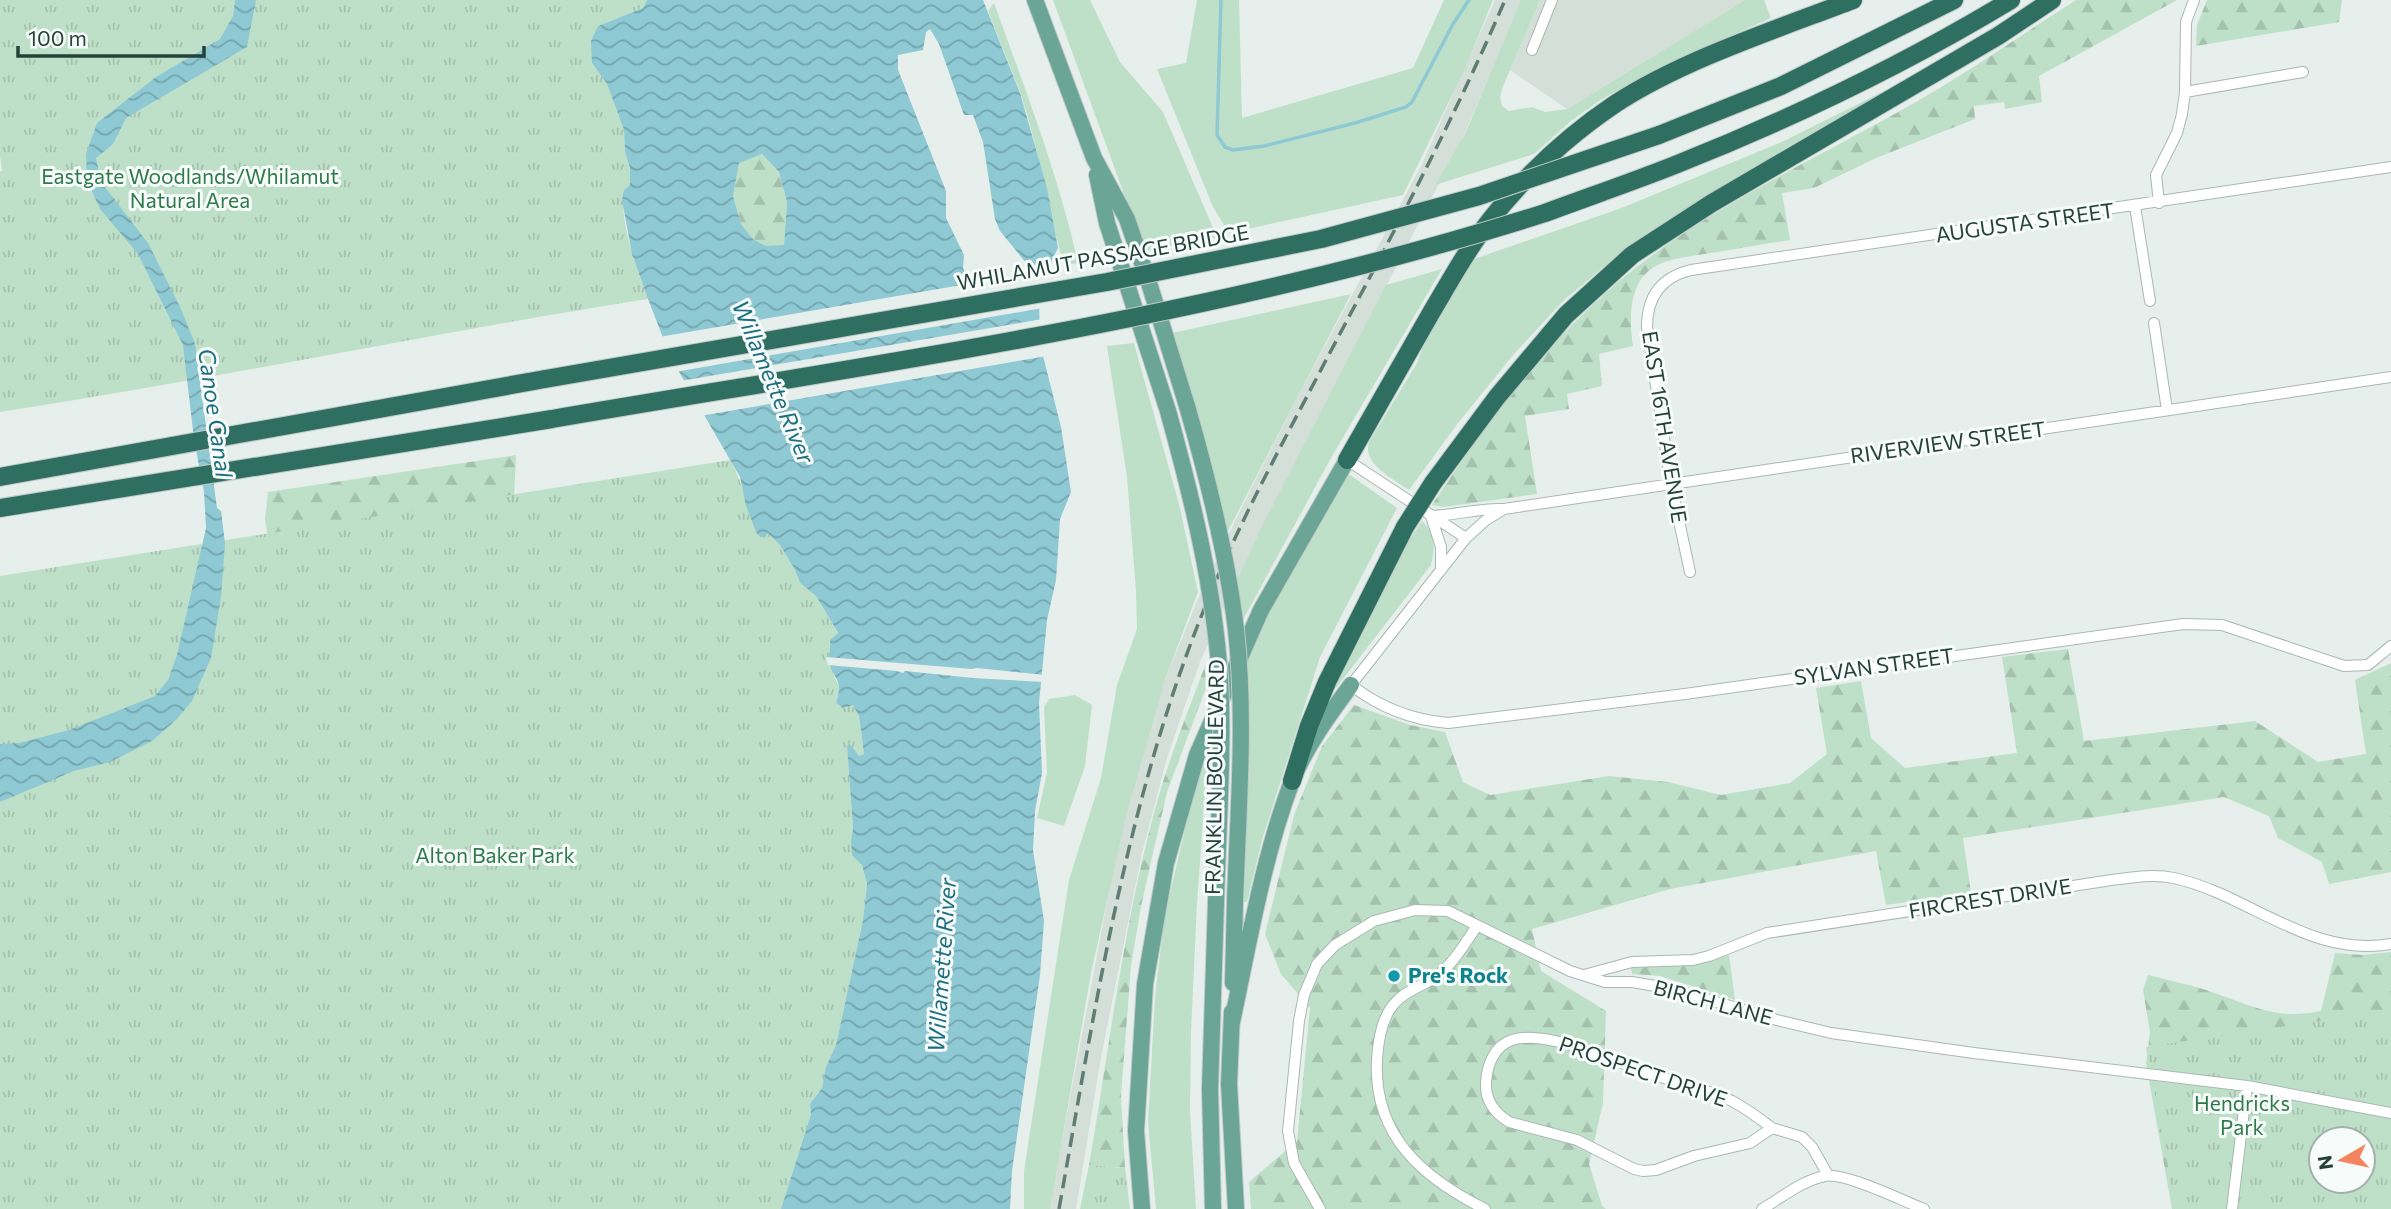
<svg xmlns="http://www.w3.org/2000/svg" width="2391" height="1209" viewBox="0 0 2391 1209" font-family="Commissioner,sans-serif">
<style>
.built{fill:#d4dfda}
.green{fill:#bfe0c8}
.forest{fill:url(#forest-firs);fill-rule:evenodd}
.park{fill:url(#park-tufts);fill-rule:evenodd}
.water{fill:url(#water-waves);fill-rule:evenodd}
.pier{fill:#e6efeb}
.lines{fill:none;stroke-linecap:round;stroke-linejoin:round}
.stream{stroke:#8ec9d4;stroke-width:3.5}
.minor-casing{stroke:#a8b8b2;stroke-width:12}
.primary-casing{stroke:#c2cac8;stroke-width:18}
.motorway-casing{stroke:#c2cac8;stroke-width:20}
.minor{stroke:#fff;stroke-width:10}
.primary{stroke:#6aa596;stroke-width:16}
.motorway{stroke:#2f6f62;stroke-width:18}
.rail{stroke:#5f7d75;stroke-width:3.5;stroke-dasharray:14 7;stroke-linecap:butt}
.primary-bridge-casing{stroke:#c2cac8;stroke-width:18;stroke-linecap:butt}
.motorway-bridge-casing{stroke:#c2cac8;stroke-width:20;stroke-linecap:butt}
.primary-bridge{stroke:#6aa596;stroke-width:16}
.motorway-bridge{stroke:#2f6f62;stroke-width:18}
.culture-dot{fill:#0f9aa8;stroke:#f7fbf9;stroke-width:2.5}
.labels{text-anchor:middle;stroke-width:6;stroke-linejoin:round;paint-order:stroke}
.park-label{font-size:21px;fill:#2d7a4b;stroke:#f7fbf9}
.street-label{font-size:21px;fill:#24423a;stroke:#f7fbf9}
.culture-label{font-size:21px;font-weight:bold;fill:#0d838f;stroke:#f7fbf9;text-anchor:start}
.water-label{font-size:23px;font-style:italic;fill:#1c6f80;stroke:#f7fbf9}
</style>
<defs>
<pattern id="forest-firs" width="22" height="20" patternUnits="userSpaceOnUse" patternTransform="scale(1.75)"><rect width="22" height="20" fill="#bfe0c8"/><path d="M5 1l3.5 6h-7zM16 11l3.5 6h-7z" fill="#a4c1ad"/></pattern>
<pattern id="park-tufts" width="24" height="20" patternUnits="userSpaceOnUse" patternTransform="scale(1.75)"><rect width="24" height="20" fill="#bfe0c8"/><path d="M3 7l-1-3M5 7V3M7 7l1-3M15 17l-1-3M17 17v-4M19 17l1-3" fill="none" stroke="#a4c1ad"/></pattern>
<pattern id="water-waves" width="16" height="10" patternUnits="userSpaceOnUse" patternTransform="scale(1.75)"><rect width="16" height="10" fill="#8ec9d4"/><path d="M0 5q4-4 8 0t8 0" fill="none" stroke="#74a5ad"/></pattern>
</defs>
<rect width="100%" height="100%" fill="#e6efeb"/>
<!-- built -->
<path class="built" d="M1495,0H1522L1462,139L1256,539L1200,662L1167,758L1142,853L1101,1057L1076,1209H1049L1114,865L1131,791L1163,685L1197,601L1237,517L1296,400L1421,166Z
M1540,0H1745L1567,109L1510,70Z"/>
<!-- green -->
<path class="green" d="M1053,0H1090L1120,62L1163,112L1217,237L1145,251Z
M1197,0H1239L1242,118L1413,68L1444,0H1493L1464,71L1403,195L1229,233L1213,207L1157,69L1186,63Z
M1521,0H1540L1502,89L1500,97L1502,106L1509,111L1532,107L1545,112L1567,109L1745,0H1764L1771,18L1664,65L1602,99L1571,121L1534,154L1435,185L1465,134Z
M994,3C1025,89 1058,173 1078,263L1064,265C1047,208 1039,148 1020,92C1010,65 998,38 988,11Z
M1972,40L1851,113L1724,185L1618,255L1564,300L1514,354L1458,423L1409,490C1393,479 1362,464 1369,442L1417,363L1425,341L1447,299L1471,260L1619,209L1784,141L1908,79Z
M1442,269L1331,458L1243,620L1236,582L1261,528L1386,285Z
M1351,294L1227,533L1172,333Z
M1134,343L1180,508L1198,592L1165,680L1126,816L1091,973L1050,1209H1024V1171L1069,880L1101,778L1117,685L1137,629L1136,591L1127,477L1107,346Z
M1350,475L1397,508L1320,657L1262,840L1247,902L1239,901L1245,656L1346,477Z
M1422,521C1436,533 1435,548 1431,565L1336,688L1334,687L1401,552Z
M1075,695L1092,705L1085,766L1064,826L1037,818L1047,773L1044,707L1049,699Z
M1208,752L1197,903L1191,1033L1190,1111L1196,1209H1156L1148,1122L1155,998L1164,919L1196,782Z"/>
<!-- forest -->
<path class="forest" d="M2076,0H2177L2039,76L2042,102L2005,109L2004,102L1974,106L1975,119L1876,158L1814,188L1782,193L1790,240C1764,244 1737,249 1711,253C1694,256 1674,257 1658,265C1628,279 1629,318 1633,346L1599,354L1602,386L1567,394L1569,409L1525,416L1537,494L1444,507L1432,505C1490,418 1554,331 1638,266C1730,195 1839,148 1938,89C1985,61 2030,29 2076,0Z
M2207,0H2342L2339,22L2196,46L2197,25Z
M762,154L779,172L787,202L784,246H766L753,239L741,224L733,196L739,162Z
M516,455L513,522L269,544L265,519L268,492Z
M2068,649L2084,741L2255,721L2318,762L2366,754L2355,680L2391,663V872L2329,884L2322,862L2278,838L2269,816L2224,797L1963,838L1971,893L1886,905L1876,851L1670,889L1532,929L1541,971L1606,1011L1603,1103L1589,1164L1602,1206L1606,1209H1251L1249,1182L1297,1141L1310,1008L1281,974L1265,934L1294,815L1322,746L1354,705L1410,725L1445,732L1463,782L1490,795L1609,776L1668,782L1721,795L1790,783L1827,754L1816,688L1861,681L1871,738L1905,768L2017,753L2002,657Z
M1205,666L1206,688L1167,792L1141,906L1131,966L1121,1096L1125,1168L1089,1165C1110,1044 1124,920 1157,802C1170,756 1188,711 1205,666Z
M2391,952V1209H2172L2146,1063L2150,1032L2143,990L2148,975C2167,980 2187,984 2206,990C2249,1004 2275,1021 2321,1011L2335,953L2363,955ZM2321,1139H2363V1181H2321Z
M1729,955L1735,1000L1660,976L1632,974L1631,968L1694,965Z"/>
<!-- park -->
<path class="park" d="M0,0H647L643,8L598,26L592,63L607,84L624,130L625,152L630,168V185L624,190C619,223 637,268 648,299C431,333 217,379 0,412V171H2L0,156Z
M730,460C743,483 748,509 757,534L768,532L780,545L795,570L800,583L816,596L838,634L830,640C832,650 832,660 833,670C835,687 843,679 836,703L844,708L853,704L859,716L864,754L859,757L849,743L847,747L853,828L851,840L862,865L867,884L863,920L836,1045L827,1067L822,1088L810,1104L811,1114L781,1209H0V576Z
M2391,1010V1209H2176L2146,1047ZM2321,1139H2363V1181H2321Z
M1089,1165L1125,1168L1130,1209H1080Z"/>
<!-- water -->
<path class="water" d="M235,0H256L247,47L126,118L113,144L96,158L101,182L148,243L181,309L195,344L217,508L221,511L225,543L221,597L211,658L192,701L177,719L152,741L110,762L74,771L0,802V744L19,743L69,730L155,696L168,680L177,655L206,528L204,492L194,439L183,345L138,254L100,209L87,180L86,154L97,123L156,77L220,39L233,16Z
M647,0H983L1020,93L1047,188L1058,248L1049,266L1039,301L1040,344L1061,427L1071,492L1060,519L1056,580L1047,620L1039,703L1042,773L1035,811L1033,850L1044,921L1040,975L1012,1171L1010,1209H781L811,1114L810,1104L822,1088L826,1067L836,1045L863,920L867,884L862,865L852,855L851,840L853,828L847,747L849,743L859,756L864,754L859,716L853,705L843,708L836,703C845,675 830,680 829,658C829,651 831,647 830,640L838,633L816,596L800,583L795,570L780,545L768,533L764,538L757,534L746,506L740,477L671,358L648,299L632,254L622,200L624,190L630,185V168L625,152L624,130L607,84L592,63L591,41L598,26L643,8ZM930,29L939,44L964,115H973L983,142L995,219L1000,231L1027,264L1024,297L992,300L973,293L963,268L964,255L946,218V191L898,70V55L923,50L926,32ZM762,154L779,172L787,202L784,245L766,246L753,239L741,224L733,196L739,163Z"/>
<!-- pier -->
<path class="pier" d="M1052,269L1043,308L675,372L659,337L973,283L976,290L993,296L1021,294L1023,274Z
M1043,319L1047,356L700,416L680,381Z
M826,657L972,669L977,668L1045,675L1044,682L973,678L905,671L903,673L897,671L828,665Z"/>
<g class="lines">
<!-- stream -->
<path class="stream" d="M1221,0L1217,135L1225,147L1233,150L1264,146L1355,123L1406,107L1412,102L1453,24L1469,0"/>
<!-- minor casing -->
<g class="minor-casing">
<path id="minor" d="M1532,50L1552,0
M2185,92L2303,72
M2159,203L2156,175L2177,133L2182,114L2185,92L2186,22L2194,0
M2135,206L2150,301
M2154,323L2167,410
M2391,377L1504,509L1486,520L1466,538L1351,685C1379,707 1413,720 1448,723L1685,694L2183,624L2222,625L2344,666L2368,665L2391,646
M1347,460L1466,538
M1431,516C1456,515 1479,508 1503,509
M1431,516L1441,547V570
M1690,572L1671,484L1647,327C1647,296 1662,277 1691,270L2391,167
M1477,926C1465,943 1454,963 1437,976C1422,987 1405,990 1393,1005C1381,1020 1378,1042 1377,1060C1373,1136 1423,1178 1485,1209
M1584,975L1632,962L1693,960L1709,956L1767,933L2105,881C2127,878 2152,873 2174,878C2250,895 2309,958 2391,944
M1772,1128C1759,1118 1747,1109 1732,1101C1706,1089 1678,1083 1651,1074C1616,1062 1548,1029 1512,1040C1494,1046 1487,1065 1486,1083C1485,1101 1495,1113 1509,1122L1577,1140L1634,1169L1643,1171L1656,1170L1694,1156L1750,1143L1772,1128L1802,1137L1812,1147L1828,1175
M1320,1209L1294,1163L1288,1131L1299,1021L1304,995L1317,964L1335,945L1374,921L1415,910L1448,911L1570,971L1592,978L1605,982H1632L1673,989L1777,1020L1831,1033L1974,1053L2247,1086L2391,1113
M1762,1209C1781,1198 1803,1180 1825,1176C1845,1172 1903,1201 1924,1209
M2232,1209L2247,1086"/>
</g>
<!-- primary casing -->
<g class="primary-casing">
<path id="primary" d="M1035,0L1094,158L1127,219L1149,283L1187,406
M1097,175L1107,223L1168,411
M1233,983L1235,902
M1232,1012L1229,1084L1236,1209
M1232,1022C1249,942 1263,858 1292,781C1306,746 1329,715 1351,685
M1142,1209L1136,1131L1145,984L1166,863L1197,755L1261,610L1347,460
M1213,1209L1210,1089L1216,902"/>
</g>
<!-- motorway casing -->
<g class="motorway-casing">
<path id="motorway" d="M1659,135L1781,86L1954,0
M1545,213C1588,197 1632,182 1675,165C1791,119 1905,64 2011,0
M1347,460C1375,411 1403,362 1431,313C1450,281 1468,248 1491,219C1525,176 1569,135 1615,104C1682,60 1777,29 1853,0
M0,477L545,379
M1433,483L1497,397L1566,315L1632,255L1712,203L1998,36L2052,0
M0,508L552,419
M1292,781L1309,726L1327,682L1405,527"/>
</g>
<!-- minor -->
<use href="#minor" class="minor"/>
<!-- primary -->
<use href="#primary" class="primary"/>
<!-- motorway -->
<use href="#motorway" class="motorway"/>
<!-- rail -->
<path class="rail" d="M1059,1209C1097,998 1128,789 1212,590C1245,511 1286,437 1325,362C1388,243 1452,124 1505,0"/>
<!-- primary-bridge casing -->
<g class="primary-bridge-casing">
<path id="primary-bridge" d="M1187,406C1208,479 1227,554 1236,630C1246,719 1238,812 1235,902
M1168,411C1192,498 1214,587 1220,678C1224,752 1218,827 1216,902"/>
</g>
<!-- motorway-bridge casing -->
<g class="motorway-bridge-casing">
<path id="motorway-bridge" d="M545,379L1107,282L1321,239L1479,196L1659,135
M552,419C885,362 1222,316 1545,213
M1405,527L1433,483"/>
</g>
<!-- primary-bridge -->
<use href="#primary-bridge" class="primary-bridge"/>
<!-- motorway-bridge -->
<use href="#motorway-bridge" class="motorway-bridge"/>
</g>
<!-- markers -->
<circle class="culture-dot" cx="1394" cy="976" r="7"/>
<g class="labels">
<!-- park labels -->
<g class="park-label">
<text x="190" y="184">Eastgate Woodlands/Whilamut<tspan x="190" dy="24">Natural Area</tspan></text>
<text x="495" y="863">Alton Baker Park</text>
<text x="2242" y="1111">Hendricks<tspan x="2242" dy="24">Park</tspan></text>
</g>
<!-- street labels -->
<g class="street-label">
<text transform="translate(2025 223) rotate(-8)" y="7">AUGUSTA STREET</text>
<text transform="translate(1103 258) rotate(-10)" y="7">WHILAMUT PASSAGE BRIDGE</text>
<text transform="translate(1664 427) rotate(81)" y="7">EAST 16TH AVENUE</text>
<text transform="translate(1948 443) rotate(-8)" y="7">RIVERVIEW STREET</text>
<text transform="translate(1874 667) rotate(-8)" y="7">SYLVAN STREET</text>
<text transform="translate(1215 777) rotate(-89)" y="7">FRANKLIN BOULEVARD</text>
<text transform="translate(1990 899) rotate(-9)" y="7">FIRCREST DRIVE</text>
<text transform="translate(1713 1003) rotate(15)" y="7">BIRCH LANE</text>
<text transform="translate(1643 1072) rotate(19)" y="7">PROSPECT DRIVE</text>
</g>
<!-- culture labels -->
<g class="culture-label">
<text x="1408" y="983">Pre's Rock</text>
</g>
<!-- water labels -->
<g class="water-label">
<text transform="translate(773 382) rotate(67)" y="8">Willamette River</text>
<text transform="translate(215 413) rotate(82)" y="8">Canoe Canal</text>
<text transform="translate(942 965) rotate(-86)" y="8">Willamette River</text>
</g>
</g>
<!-- north arrow -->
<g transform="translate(2342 1160) rotate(261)"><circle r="33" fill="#f7fbf9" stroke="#a3b1ad" stroke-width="2"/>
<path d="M0-5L12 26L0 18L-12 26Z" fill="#f4845f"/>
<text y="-10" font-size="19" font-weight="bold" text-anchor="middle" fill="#24423a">N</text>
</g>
<!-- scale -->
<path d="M18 46v10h186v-10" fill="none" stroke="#24423a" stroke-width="3.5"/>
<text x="28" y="46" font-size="21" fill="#24423a" stroke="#f7fbf9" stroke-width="5" paint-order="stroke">100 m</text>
</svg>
